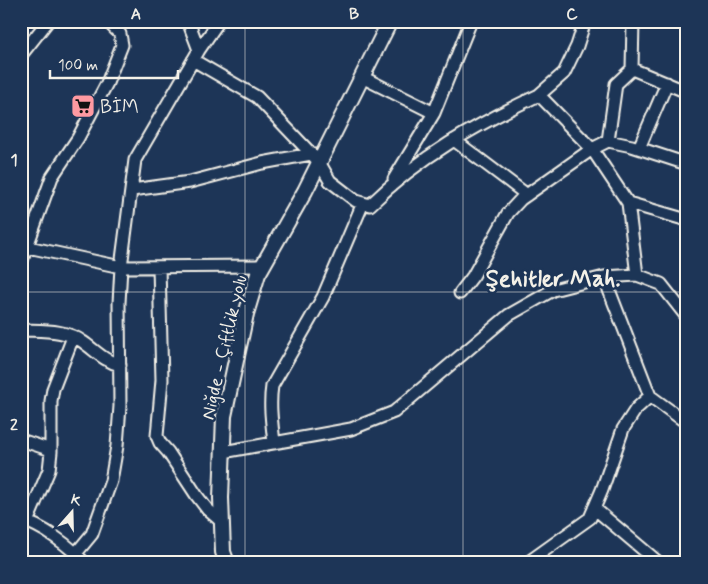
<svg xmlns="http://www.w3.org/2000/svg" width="708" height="584" viewBox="0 0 708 584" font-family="Mynerve,sans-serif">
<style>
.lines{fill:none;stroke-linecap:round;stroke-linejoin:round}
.minor-casing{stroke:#f4f1e8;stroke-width:15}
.major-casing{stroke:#f4f1e8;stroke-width:18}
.minor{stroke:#1d3557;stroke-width:11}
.major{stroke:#1d3557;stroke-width:14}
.grid{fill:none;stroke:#f4f1e8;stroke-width:1;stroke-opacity:0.55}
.labels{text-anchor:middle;stroke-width:5;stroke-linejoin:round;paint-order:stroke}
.poi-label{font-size:19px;fill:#f4f1e8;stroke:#1d3557;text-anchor:start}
.street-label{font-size:19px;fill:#f4f1e8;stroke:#1d3557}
.district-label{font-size:24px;font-weight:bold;fill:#f4f1e8;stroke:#1d3557}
.neatline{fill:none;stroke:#f4f1e8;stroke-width:2}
.grid-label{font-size:16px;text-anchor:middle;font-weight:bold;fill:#f4f1e8}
</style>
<rect width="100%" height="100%" fill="#1d3557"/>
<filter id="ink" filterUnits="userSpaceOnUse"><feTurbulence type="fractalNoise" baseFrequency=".02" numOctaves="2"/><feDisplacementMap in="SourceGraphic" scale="10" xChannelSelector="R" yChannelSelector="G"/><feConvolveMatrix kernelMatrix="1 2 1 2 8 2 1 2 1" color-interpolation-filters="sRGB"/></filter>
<g filter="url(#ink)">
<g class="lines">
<!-- minor casing -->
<g class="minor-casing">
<path id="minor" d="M188,21L199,50
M21,55L48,21
M193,60L257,97L319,162L330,181L356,201L370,205C419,157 477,124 539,95L592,149L628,203L687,220
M632,69L687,92
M362,77L434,113
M539,95L564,73L577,46L585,21
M454,140L527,195
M608,141L616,84L632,69L633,21
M639,148L667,83
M394,179L434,113L471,21
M132,190L190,182L262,163L311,154
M628,203L637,275
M23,244L28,247L121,267L262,266
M21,263L52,177L78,138L107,83L122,45L120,34L107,21
M159,267L162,380L157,436L160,443L168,452L197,496L207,509L222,522
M604,277L650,396L687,423
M460,293L473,276L508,213L521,199L592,149L608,141L632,146L687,164
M21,330C42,331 66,329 83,342C96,351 104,361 120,365
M21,440L51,450
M274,443C272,424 269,405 272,386L323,297L363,203
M223,452L351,429L394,412L509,315L553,290L604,277L637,275L661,284L687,317
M594,508L659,563
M21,520C41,525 72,547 84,563
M27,522L49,470L51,452V401L53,389L73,337
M68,563L92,534L111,481L117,446L120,406L119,303L121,267L135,160L199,50L219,21
M527,563L590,518L602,490L623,429L636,409L650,396"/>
</g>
<!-- major casing -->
<g class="major-casing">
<path id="major" d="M227,563L223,552L221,498L224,416L246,314L258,274L305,191L390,21"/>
</g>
<!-- minor -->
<use href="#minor" class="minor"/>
<!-- major -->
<use href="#major" class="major"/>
</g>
</g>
<!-- grid -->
<path class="grid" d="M245,21V563M463,21V563M21,292H687"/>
<!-- icons -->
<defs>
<g id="supermarket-square" transform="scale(1.25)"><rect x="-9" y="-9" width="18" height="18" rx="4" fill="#ff9aa2" stroke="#1d3557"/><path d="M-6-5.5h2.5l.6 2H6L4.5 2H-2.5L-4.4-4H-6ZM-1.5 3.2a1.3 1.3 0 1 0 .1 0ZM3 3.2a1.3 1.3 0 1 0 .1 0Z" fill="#111"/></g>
</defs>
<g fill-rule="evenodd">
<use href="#supermarket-square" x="83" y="106"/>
</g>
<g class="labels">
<!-- poi labels -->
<g class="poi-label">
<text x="100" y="113">BİM</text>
</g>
<!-- street labels -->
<g class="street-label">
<text transform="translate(223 347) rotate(-77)" y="7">Niğde - Çiftlik yolu</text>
</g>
<!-- district labels -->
<g class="district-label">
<text x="553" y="286">Şehitler Mah.</text>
</g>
</g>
<!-- margin -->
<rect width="708" height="584" fill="none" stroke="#1d3557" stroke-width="55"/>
<!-- north arrow -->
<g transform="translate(72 512) rotate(20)" stroke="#1d3557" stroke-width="4" paint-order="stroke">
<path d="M0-4L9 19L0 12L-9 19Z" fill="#f4f1e8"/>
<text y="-8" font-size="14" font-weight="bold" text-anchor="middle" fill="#f4f1e8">K</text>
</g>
<!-- scale -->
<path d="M50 70v8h128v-8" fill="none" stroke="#f4f1e8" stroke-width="2.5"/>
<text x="58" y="70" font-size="15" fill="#f4f1e8" stroke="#1d3557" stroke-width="4" paint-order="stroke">100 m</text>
<rect x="28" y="28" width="652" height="528" class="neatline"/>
<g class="grid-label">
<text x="136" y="19">A</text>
<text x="354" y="19">B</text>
<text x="572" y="19">C</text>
<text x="14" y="165">1</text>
<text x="14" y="430">2</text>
</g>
</svg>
